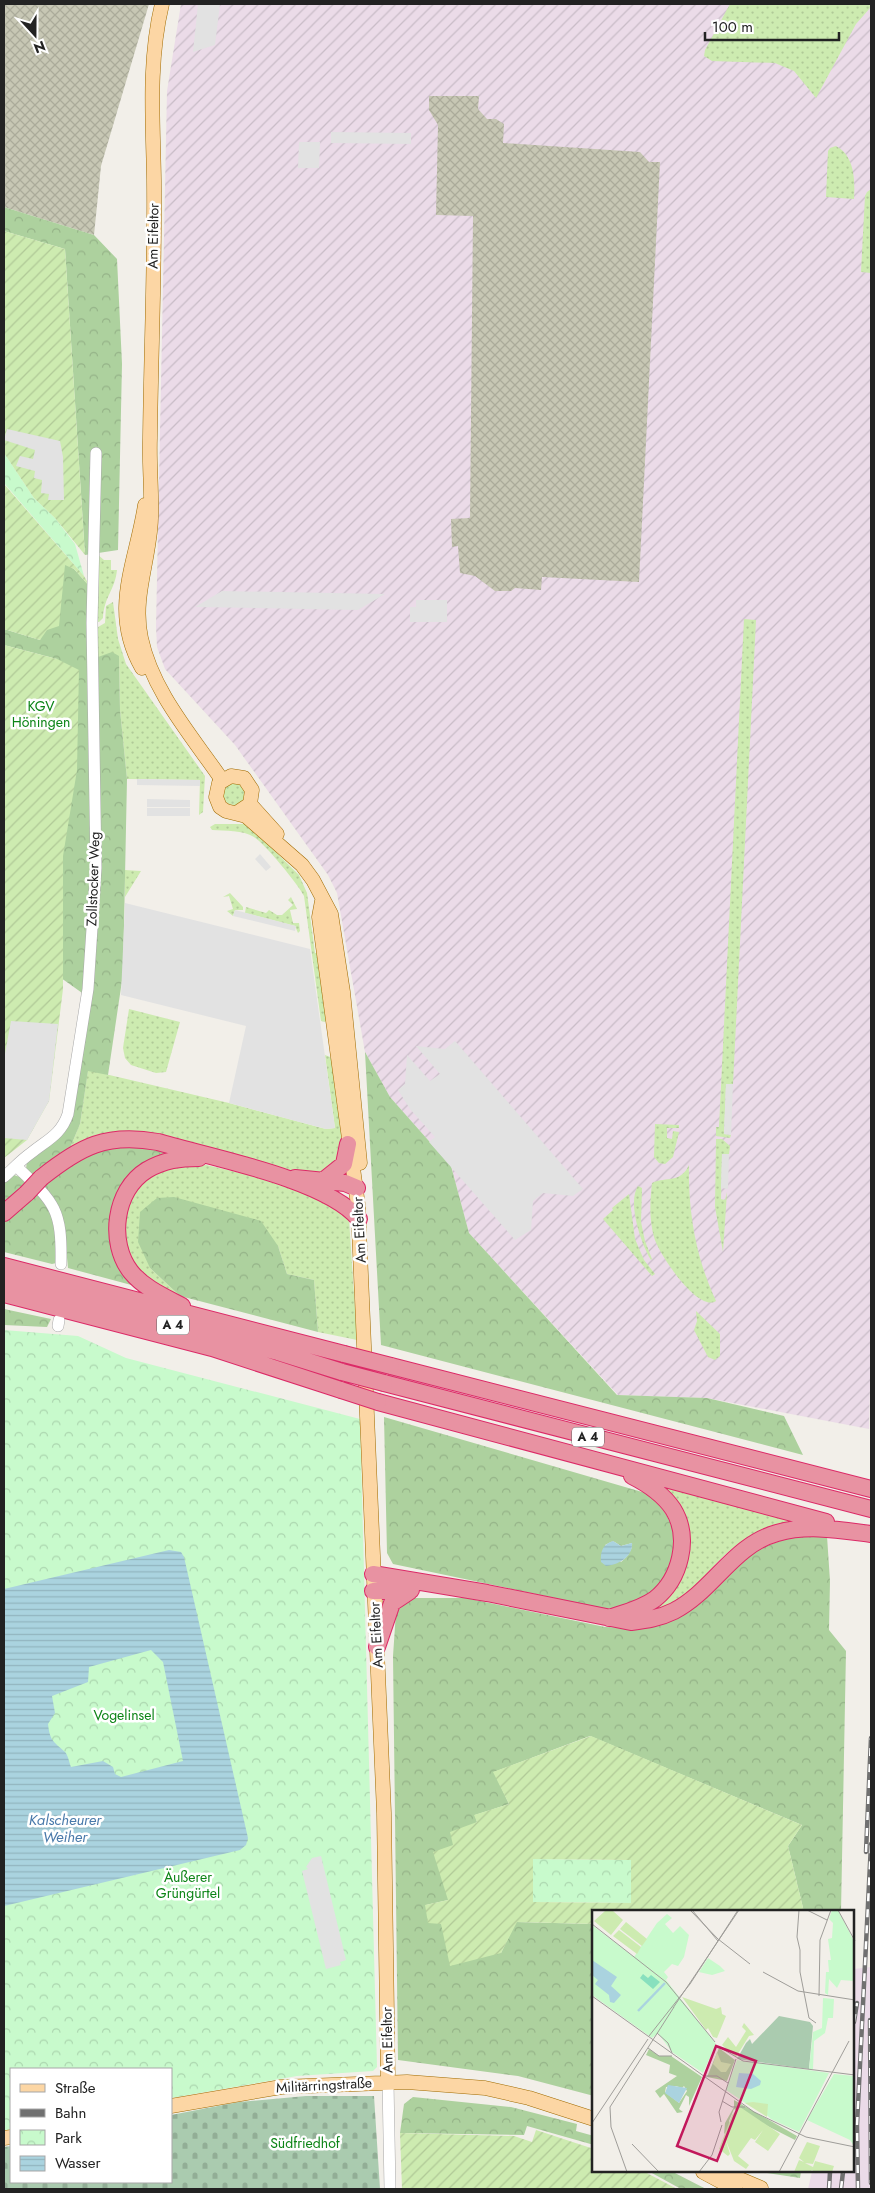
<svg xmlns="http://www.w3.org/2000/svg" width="875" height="2193" viewBox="0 0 875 2193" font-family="Jost,sans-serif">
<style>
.industrial{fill:url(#industrial-furrows)}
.railway{fill:#ebdbe8}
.construction{fill:url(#construction-cross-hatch)}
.grass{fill:url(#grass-dots)}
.forest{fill:url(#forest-crowns);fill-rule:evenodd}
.cemetery{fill:url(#cemetery-stones)}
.park{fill:url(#park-crowns)}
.garden{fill:url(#garden-furrows);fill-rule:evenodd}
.parking{fill:#e2e2e2}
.water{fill:url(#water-rules);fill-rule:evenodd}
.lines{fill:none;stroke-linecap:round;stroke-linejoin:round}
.minor-casing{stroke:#a9a9a9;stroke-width:12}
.major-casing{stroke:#a06b00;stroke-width:15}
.highway-casing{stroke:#dc2a67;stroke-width:18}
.minor{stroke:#fff;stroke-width:11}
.major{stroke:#fcd6a4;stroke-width:14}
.highway{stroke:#e892a2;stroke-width:16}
.rail-casing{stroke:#707070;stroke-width:4.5}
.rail{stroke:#fff;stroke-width:2.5;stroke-dasharray:8;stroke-linecap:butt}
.highway-bridge-casing{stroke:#dc2a67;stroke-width:18;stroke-linecap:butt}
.highway-bridge{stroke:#e892a2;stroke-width:16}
.labels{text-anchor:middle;stroke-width:5;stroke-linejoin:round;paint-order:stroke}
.shield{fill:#fff;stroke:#646464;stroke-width:1}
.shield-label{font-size:12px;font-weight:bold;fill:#222}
.street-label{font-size:14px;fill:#222;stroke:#fff}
.park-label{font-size:14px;fill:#0c8416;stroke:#fff}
.water-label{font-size:15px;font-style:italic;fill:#4a7aab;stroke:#fff}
.inset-river{fill:none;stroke:#aad3df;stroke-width:2.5}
.inset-road{fill:none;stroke:#9f9d99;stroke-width:1}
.view{fill:#c2185b;fill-opacity:0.15;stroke:#c2185b;stroke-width:2.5}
.inset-edge{fill:none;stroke:#222;stroke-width:2.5}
</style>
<defs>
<pattern id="industrial-furrows" width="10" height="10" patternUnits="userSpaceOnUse" patternTransform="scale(1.25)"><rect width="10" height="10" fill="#ebdbe8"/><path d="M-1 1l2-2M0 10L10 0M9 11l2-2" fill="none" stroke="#c9bcc7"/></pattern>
<pattern id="construction-cross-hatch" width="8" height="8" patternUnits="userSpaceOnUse" patternTransform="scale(1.25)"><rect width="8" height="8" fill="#c7c7b4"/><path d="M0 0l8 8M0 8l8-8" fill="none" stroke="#abab9a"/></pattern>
<pattern id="grass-dots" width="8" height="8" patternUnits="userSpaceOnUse" patternTransform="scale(1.25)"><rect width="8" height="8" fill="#cdebb0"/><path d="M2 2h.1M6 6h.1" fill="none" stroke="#b0c997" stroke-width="1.8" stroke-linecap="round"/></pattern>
<pattern id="forest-crowns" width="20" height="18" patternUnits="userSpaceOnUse" patternTransform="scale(1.25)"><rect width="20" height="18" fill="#add19e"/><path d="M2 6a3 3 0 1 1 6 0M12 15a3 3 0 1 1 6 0" fill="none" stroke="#95b388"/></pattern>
<pattern id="cemetery-stones" width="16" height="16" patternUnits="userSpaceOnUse" patternTransform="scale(1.25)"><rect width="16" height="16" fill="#aacbaf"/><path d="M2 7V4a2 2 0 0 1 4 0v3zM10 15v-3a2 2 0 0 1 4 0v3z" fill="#92ae96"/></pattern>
<pattern id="park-crowns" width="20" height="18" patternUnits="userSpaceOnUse" patternTransform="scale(1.25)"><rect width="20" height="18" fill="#c8facc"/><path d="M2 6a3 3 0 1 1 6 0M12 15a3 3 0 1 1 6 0" fill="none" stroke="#acd6af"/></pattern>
<pattern id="garden-furrows" width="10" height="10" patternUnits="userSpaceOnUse" patternTransform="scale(1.25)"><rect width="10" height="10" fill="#cdebb0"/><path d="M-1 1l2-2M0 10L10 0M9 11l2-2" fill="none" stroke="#b0c997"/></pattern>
<pattern id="water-rules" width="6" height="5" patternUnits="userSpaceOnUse" patternTransform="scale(1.25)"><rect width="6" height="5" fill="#aad3df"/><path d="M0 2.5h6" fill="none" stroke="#92b5bf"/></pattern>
</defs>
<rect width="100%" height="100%" fill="#f2efe9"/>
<!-- industrial -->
<path class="industrial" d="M181,4H871V1348L869,1429L707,1398L618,1395L469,1233L451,1166L390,1097L365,1052L337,893L328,875L235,745L165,669L157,647L156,627L167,91Z"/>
<!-- railway -->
<path class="railway" d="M871,1967V2189H808L812,2172H854V1969Z"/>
<!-- construction -->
<path class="construction" d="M4,4H149L101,166L94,235L4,207Z
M429,96H479L478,109L487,119H496L504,124L503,143L640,152L649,162H660L639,582L542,577L541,590L515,588L511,591H495L475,576L460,573L458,546L452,547L451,519L470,518L473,216L436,215L438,125L429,110Z"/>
<!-- grass -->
<path class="grass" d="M730,4H871V7L856,24L816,98L794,71L775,63L712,61L704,56L705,50Z
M836,146C855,156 855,181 854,199L826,197L828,151L830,148Z
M871,189V273L861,272L865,196L867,192Z
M97,554L104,560H111V570H117C115,590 104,597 103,618L99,622H95Z
M113,602L118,639L126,664L205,776L203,812L199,815L200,780L127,779L120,710L119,656L98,657V627L105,623L106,606Z
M744,619L756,620L733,1084H726L724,1134L731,1135L730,1138L716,1136V1127H719Z
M223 794a11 11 0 1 1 22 0a11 11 0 1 1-22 0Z
M215,824H247L299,875L307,893L315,953H320L328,1018L325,1022L321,1021L304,896C298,884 265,844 254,837C243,830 225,831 212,830L210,827Z
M125,870L141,871L125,897Z
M230,893L243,907V910H235L233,916L227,911L233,909L229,896L223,897Z
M291,897L297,909L290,910L293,923H299L300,931L298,933L295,926L245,913L246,907L266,913L269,910L277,915H282L293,905L288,900Z
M129,1009L180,1022L166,1072L156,1073L131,1065L125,1058L123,1048Z
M325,1055L330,1057L334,1064L342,1141V1154L325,1174L306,1175L176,1142L70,1148L80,1124L88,1070L229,1103L326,1129L335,1128Z
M655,1124L679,1125V1128H667V1138L672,1139L673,1131L679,1132L673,1157L665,1164L659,1163L654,1157Z
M716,1139H722L730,1146L729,1154H722L721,1199L725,1200L727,1192L723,1252L715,1207Z
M202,1164L245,1174L330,1200L349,1219L357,1340L318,1332L314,1280L287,1274L278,1246L150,1268L180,1296L141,1276L124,1245L122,1232L131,1197L149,1177L171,1166Z
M689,1165C688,1213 696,1258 716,1301C698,1313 658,1253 654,1237C649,1220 650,1201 652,1183C667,1176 680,1184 689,1165Z
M638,1186L642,1188L641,1222L645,1241L652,1259L651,1260C641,1244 627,1202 638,1186Z
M629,1194L635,1239L644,1260L655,1274L652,1276L603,1219L613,1210L612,1208Z
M696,1311L720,1334V1356L715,1360L708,1357L694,1330L697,1321Z
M654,1482L797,1522C780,1528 759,1532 743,1541C708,1562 690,1609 646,1611L685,1558Z"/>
<!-- forest -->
<path class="forest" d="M4,207L94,235L117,259L122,364L118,550L85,555L65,249L4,231Z
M65,564L74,569L91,588L93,843L85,995L40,963L61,936L63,856L57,659L4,645V629L40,640Z
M112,652L119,656L120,710L127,779L123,974L108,1075L88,1071L80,1124L70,1148L36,1178L26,1169L27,1161L60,1137L90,985L98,657Z
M365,1052L390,1097L451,1166L469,1233L617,1395L707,1398L784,1416L803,1455L381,1345Z
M117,1145L172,1151L116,1200L135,1286L68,1268L66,1247L44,1186L78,1158Z
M14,1175L20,1177L27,1185L4,1204V1180Z
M36,1194C58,1214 55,1235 56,1263L52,1264L4,1252V1219Z
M174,1197L261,1221L278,1246L287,1274L314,1280L318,1332L180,1296L150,1268L138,1242L140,1212L157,1198Z
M4,1309L51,1319L47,1327L4,1325Z
M384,1417L649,1494C657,1503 665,1510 670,1522C688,1568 652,1606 607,1609L393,1564L387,1553ZM613,1541L621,1546L632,1543C633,1550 626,1558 621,1562L605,1545Z
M806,1536H827L830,1581L829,1630L846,1651L841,1912H804L788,1846L802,1825L590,1736L494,1772L509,1804L475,1815L477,1822L453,1845L448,1900L426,1905L441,1924L501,1953L516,1922L594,1924V2096L518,2076L398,2060L393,1656L396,1612L412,1598H466L605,1627L637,1628L761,1548L785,1539Z
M413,2097L511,2107L577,2124L576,2131L594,2136V2145L527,2126L524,2135L400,2133L404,2104Z
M650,2172H673L706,2189H681Z
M760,2172H801L800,2178Z"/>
<!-- cemetery -->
<path class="cemetery" d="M306,2096H374L380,2189H4V2147L11,2146V2182H171V2115L239,2102Z"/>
<!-- park -->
<path class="park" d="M4,453L34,498L55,518L75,544L84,576L4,483Z
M4,1330L78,1336L126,1358L360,1419L377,2067L373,2071L297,2076L171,2098V2069H11V2129L4,2131Z
M533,1859L631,1860V1903L533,1902Z"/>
<!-- garden -->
<path class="garden" d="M4,231L65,249L85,555L55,518L34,498L4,453Z
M4,484L84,576L91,588L74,569L65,565L59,626L47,630L40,640L4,629Z
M4,645L57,659L79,670L77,770L63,856V989L49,1101L27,1140L4,1158Z
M591,1736L802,1825L788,1846L804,1912H594V1924L517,1922L501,1953L450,1966L441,1924L428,1923L425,1905L448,1900L433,1852L453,1845L450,1832L477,1822L474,1815L509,1804L493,1772ZM533,1859L631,1860V1903L533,1902Z
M536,2130L594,2149V2172H645L677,2189H402L400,2133L514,2136L532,2142Z"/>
<!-- parking -->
<path class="parking" d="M198,4H220L215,45L193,52Z
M331,132L411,133V144L331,143Z
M299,142H320L319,168H298Z
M7,429L60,441L63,457L64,500H48L49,494L41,493L42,480L34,478L35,471L16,466L20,456L33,459L35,450L4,440Z
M222,591L385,594L358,610L195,607Z
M416,600H447V622H410V607H416Z
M137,779L200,780V786L137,785Z
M147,799L190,800V807H147Z
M147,808H190V816H147Z
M260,854L271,867L266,871L255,859Z
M125,903L310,949L335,1128L326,1129L229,1103L246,1026L121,995Z
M235,910L296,926L295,931L233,916Z
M11,1021L58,1024L49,1101L27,1140L4,1138V1059Z
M455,1041L583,1189L573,1196L543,1193L533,1201L531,1230L515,1240L429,1142L435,1137L410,1109L398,1090L405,1084L407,1055L430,1081L440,1074L416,1046L445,1049Z
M726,1084H733L731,1135L724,1134Z
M722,1154H729L728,1189L721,1188Z
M321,1856L346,1960L340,1962L341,1965L326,1969L302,1871L308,1869L306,1867L312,1858Z"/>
<!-- water -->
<path class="water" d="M613,1541L621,1546L632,1543C633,1557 618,1565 606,1566L601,1562C600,1552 603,1544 613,1541Z
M169,1550L181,1552L184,1557L248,1838L246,1845L240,1850L4,1906V1589ZM151,1650L163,1662L183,1761L121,1777L115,1774L113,1767L103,1761L71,1767C69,1762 68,1755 65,1752C53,1741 50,1741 48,1724L55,1713L52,1696L88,1682L89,1667Z"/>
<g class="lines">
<!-- minor casing -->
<g class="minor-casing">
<path id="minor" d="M16,1166C55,1203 62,1209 61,1264
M4,1177C13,1169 21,1160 31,1153C47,1140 61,1135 68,1114L88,989L96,868L92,623L96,453
M58,1326L59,1320
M388,2082L390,2189"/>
</g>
<!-- major casing -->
<g class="major-casing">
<path id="major" d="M162,4C148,62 153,121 154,180C155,266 151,352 150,438C149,465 152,491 151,518C150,559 132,597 141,638C152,691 192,736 222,780
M142,668C109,610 136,564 145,505
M250,804L277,834
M238,812L250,804L252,790L244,778L231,776L219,783L216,797L220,807L226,811L246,816L302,865L313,880L331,914L343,992L360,1163
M322,901L319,917L358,1205L384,1813L388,2082
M171,2106L281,2087L407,2082L485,2088L529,2098L594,2119
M4,2138L11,2137
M703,2172L735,2189
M723,2172L761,2188"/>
</g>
<!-- highway casing -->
<g class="highway-casing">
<path id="highway" d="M41,1178C81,1146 106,1133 158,1142C209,1157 326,1179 359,1219
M295,1178L345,1183L357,1188
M324,1180L344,1164L348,1144
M4,1213L27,1193
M4,1266L344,1354
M4,1282L278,1352L342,1372
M4,1294L212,1348L341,1390
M182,1306C165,1297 144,1288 131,1272C108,1243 114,1190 147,1170C164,1160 180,1158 199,1158
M391,1366L871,1489
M384,1383L871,1509
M378,1402L826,1522
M373,1574L487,1593L631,1622C646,1620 660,1618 674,1611C713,1591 733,1545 777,1533C808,1524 840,1530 871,1534
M373,1591L411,1590
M609,1618C624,1613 641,1609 655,1599C680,1579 691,1538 673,1509C663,1494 648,1484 632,1476
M377,1647L392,1603L410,1591"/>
</g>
<!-- minor -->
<use href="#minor" class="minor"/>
<!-- major -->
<use href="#major" class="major"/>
<!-- highway -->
<use href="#highway" class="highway"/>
<!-- rail casing -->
<g class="rail-casing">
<path id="rail" d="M866,1852L871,1738
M870,2020L871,2183
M854,2022L857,2003
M829,2189L830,2172
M841,2189L843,2172
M858,2189L857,2125L871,1844"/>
</g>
<!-- rail -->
<use href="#rail" class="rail"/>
<!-- highway-bridge casing -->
<g class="highway-bridge-casing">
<path id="highway-bridge" d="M27,1193L41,1178
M344,1354L391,1366
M342,1372L384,1383
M341,1390L378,1402"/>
</g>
<!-- highway-bridge -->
<use href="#highway-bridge" class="highway-bridge"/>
</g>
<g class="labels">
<!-- shield labels -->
<g class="shield">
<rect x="157" y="1315.5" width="32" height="19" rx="4"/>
<rect x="572" y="1427.5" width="32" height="19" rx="4"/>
</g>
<g class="shield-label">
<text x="173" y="1329">A 4</text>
<text x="588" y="1441">A 4</text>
</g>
<!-- street labels -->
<g class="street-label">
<text transform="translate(153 236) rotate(-89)" y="5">Am Eifeltor</text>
<text transform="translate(93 879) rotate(-88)" y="5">Zollstocker Weg</text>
<text transform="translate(359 1230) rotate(-93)" y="5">Am Eifeltor</text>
<text transform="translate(376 1635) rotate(-93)" y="5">Am Eifeltor</text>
<text transform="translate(387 2040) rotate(-91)" y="5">Am Eifeltor</text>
<text transform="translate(324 2085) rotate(-3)" y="5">Militärringstraße</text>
</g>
<!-- park labels -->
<g class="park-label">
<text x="41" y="711">KGV<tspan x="41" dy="16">Höningen</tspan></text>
<text x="124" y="1720">Vogelinsel</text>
<text x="188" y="1882">Äußerer<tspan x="188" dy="16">Grüngürtel</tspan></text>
<text x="305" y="2148">Südfriedhof</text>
</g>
<!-- water labels -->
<g class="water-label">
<text x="65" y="1825">Kalscheurer<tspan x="65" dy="17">Weiher</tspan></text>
</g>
</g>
<!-- overview -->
<g transform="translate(592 1910)">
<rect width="262" height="262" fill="#f2efe9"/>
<path d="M127,138L143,150L135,171L115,167ZM57,139L67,146H79L110,167L97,196V187L94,185L87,199L91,202L85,203L72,184L68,188L63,181L85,166L77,163L78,155L54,145ZM84,176L90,178L92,176L95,181L87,193L73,182L74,177ZM142,190L205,226L203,230L142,199L137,211L139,222L155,228L151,234L135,221L132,224L133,213L142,197Z" fill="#add19e" fill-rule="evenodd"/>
<path d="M187,106L218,112L221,116L217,159L145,149L154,133L158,129L160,134Z" fill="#aacbaf"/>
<path d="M240,0H246L262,31V71L249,70L245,78L237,69L236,85L233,83L234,62H237L236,50H239L236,29L240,28L241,13L237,9ZM75,4L80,8L73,14L81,23L88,16L97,25L92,47L86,56L80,54L72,62L76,67L74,70L124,134L111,163L80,142L66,123L60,128L0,85V15L42,47L65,13ZM116,48L128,56L133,61L120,65L107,62ZM231,88L242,89L241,108H236L233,123L222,131L221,159H217L221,122L230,118ZM145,150L237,163L207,222L179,209L161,192L155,194L134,180ZM242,164L262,166V236L258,230L215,210Z" fill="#c8facc"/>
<path d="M13,1H21L31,10L19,25L2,11ZM34,12L55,29L50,36L28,19ZM27,20L49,37L45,44L21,26ZM90,87L124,99L129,97L130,104L134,106L125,128L121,127L116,118L114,120ZM152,113L162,125L157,126L144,147L130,135L136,127L144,137L154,121L150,117ZM125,142L129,152L139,154L134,162H129L121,154ZM161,192L176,194L175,207L153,193ZM148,197L188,224L176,241L163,232L171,220L163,230L159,228L146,246L157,255L154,259L142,251L133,228L138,244L136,246L127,239L140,205ZM215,232L228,236L221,254L213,253L221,257L223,251L242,256L240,262H222L220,260L218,262H202L207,250L212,252L207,248Z" fill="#cdebb0"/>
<path d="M51,64L56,68L59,65L68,72L61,79L48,68Z" fill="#88e0be"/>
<path d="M0,50L25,67L19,76L29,85L22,93L18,92L17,85L3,74L6,70L0,65ZM147,163L161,164L169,171L168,175L159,179L144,177ZM76,175L95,178L87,193L73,183Z" fill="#aad3df"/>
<path class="inset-river" d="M46,101L73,73"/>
<path class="inset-road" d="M98,0L126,29L158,54M100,0L126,31M207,0L205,27L208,40V62L217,108L224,113M215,0L235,10M246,0L263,31M0,14L74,72L123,132M171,62L206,81L263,90M0,86L162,202L214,227L263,237M227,86L228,30L239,0M81,98L147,0M65,123L76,133L80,143M57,126L98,74L146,0M56,138L67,146H80M129,138L151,151L263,165M112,166H125L136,173M130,191L140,197H153M129,212L127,202L144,149M0,213L56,129M40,234L67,262M35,262L19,217L18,197L82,97M107,262L120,245L130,215M187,262L257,131"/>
<path class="view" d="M124,136L164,151L125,251L85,236Z"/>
<rect width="262" height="262" class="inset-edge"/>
</g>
<!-- border -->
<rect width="875" height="2193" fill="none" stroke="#222222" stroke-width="10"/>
<!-- legend -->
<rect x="10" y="2068" width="162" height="115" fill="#ffffff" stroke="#a7a7a7"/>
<rect x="20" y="2084" width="25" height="8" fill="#fcd6a4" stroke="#a7a7a7"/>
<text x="55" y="2093" font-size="15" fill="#222222">Straße</text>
<rect x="20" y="2109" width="25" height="8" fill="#707070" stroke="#a7a7a7"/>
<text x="55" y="2118" font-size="15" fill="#222222">Bahn</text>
<rect x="20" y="2130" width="25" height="15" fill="url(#park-crowns)" stroke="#a7a7a7"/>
<text x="55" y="2143" font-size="15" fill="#222222">Park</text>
<rect x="20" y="2156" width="25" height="15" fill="url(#water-rules)" stroke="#a7a7a7"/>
<text x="55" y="2168" font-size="15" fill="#222222">Wasser</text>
<!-- north arrow -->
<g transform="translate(35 35) rotate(159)" stroke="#ffffff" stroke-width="4" paint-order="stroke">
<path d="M0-4L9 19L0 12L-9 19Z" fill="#222222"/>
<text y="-8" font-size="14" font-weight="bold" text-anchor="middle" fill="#222222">N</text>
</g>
<!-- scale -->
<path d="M705 32v8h134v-8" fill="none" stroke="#222222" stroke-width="2.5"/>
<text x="712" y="32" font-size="15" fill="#222222" stroke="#ffffff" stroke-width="4" paint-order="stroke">100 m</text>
</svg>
